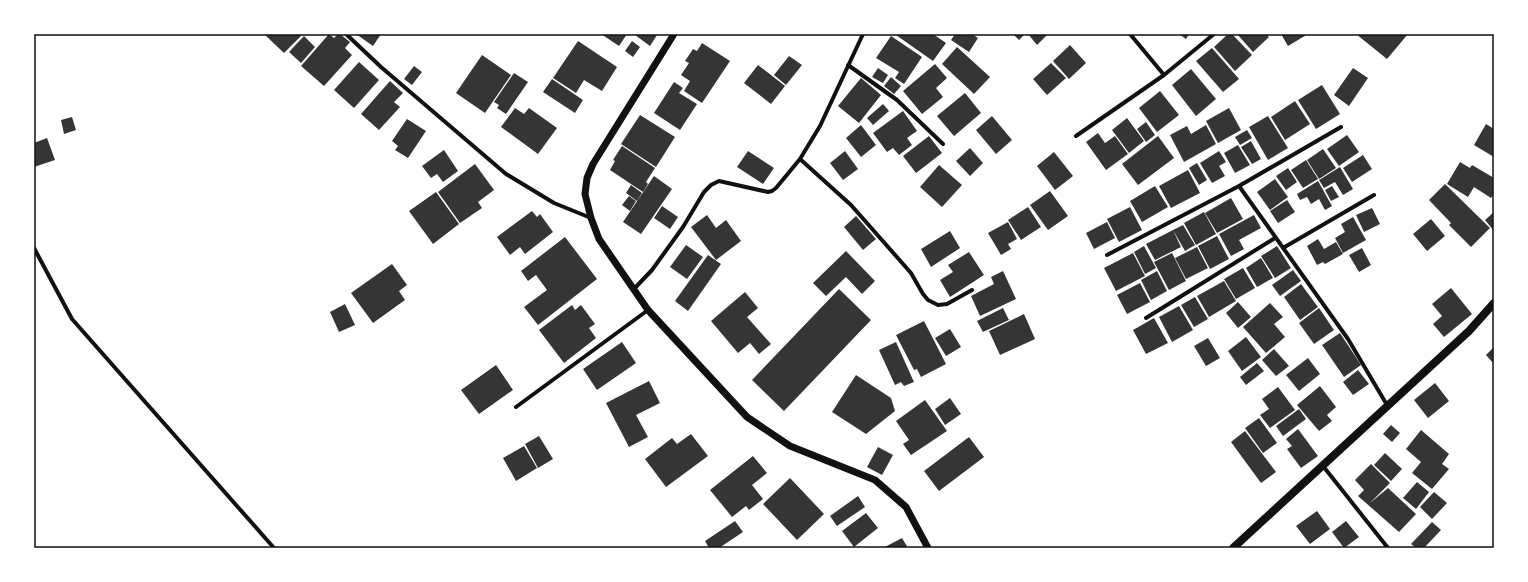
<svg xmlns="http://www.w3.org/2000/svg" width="1528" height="582" viewBox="0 0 1528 582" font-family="Merriweather,serif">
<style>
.building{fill:#353535}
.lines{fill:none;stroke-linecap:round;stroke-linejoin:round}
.minor{stroke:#111;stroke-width:4}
.tertiary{stroke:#111;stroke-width:7}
.secondary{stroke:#111;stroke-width:8}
.neatline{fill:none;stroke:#111;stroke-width:1.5}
</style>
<rect width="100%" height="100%" fill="#fff"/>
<!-- building -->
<path class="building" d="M264,34H303L284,53Z
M329,34L334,38L338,34H340L350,42L345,48L352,55L324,86L301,66Z
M356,34H381L373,46Z
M601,34H627L619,46Z
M636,34H655L657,35L650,46L635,35Z
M896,34H933L946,43L933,61L896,35Z
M955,34H972L978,38L969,52L951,40Z
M1013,34H1025L1019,40Z
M1028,34H1048L1037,45Z
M1179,34H1189L1186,39Z
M1228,34H1232L1252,55L1235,71L1214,47Z
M1237,34H1266L1269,37L1253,52Z
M1281,34H1308L1288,46Z
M1356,34H1408L1387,59Z
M304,36L315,47L301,63L289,52Z
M891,36L922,57L904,84L895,78L899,72L876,58Z
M578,41L617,67L602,91L584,80L576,93L553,78Z
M632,41L640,47L633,57L625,51Z
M702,43L730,61L702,103L684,91L690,81L681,75L689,63L685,61L693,49L697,51Z
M1070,45L1086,63L1069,79L1053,61Z
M957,47L990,77L974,94L942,64Z
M1212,48L1239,79L1223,92L1196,61Z
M482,55L511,75L485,113L456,93Z
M789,56L802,65L786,85L774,75Z
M359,62L379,80L354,108L334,90Z
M1051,63L1066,78L1047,95L1033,79Z
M935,64L947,78L936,88L943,97L922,114L903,91Z
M758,65L785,86L771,104L744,83Z
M414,66L422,72L412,85L404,79Z
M878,68L888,75L883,83L872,77Z
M1353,68L1368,78L1349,106L1334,95Z
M1191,69L1216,99L1196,116L1172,85Z
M514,73L528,82L506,114L497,108L499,105L494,102Z
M891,77L901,86L894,94L884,86Z
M861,78L881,95L859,123L838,106Z
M552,79L583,100L575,113L543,92Z
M390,81L403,93L394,102L400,107L379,130L361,114Z
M674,82L683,88L679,93L697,104L680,130L654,113Z
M1322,85L1340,114L1316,129L1298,100Z
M1160,91L1179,115L1157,132L1139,108Z
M965,93L981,113L954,136L937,116Z
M1295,101L1310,124L1285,140L1271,117Z
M883,104L889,111L873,125L867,118Z
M515,108L524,114L529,108L557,128L538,154L501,127Z
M1229,108L1241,130L1218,143L1206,121Z
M903,111L917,131L907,138L912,145L899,155L893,148L887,152L873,133Z
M640,115L675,137L656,167L621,144Z
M992,116L1012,140L996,154L976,130Z
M1268,116L1288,148L1268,160L1249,127Z
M72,117L76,130L64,134L61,120Z
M1127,118L1144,141L1129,153L1112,130Z
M407,119L426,131L408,158L395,150L398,146L392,141Z
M1146,122L1155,135L1146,142L1137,129Z
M1486,124L1494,129V157L1474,145Z
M861,125L876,145L861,157L846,138Z
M1206,125L1216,144L1184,162L1170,135L1187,126L1191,134Z
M1247,130L1252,138L1240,145L1235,137Z
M1098,133L1105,143L1115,136L1128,154L1106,170L1086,142Z
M1347,135L1359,152L1339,166L1327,149Z
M929,136L942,153L916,173L903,156Z
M1158,136L1174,158L1138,185L1122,164Z
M47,138L55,160L34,167V143Z
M1251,141L1261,159L1252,164L1241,147Z
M1238,145L1250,165L1235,173L1224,153Z
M622,146L655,168L646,182L648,184L643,192L610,170L615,161L613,160Z
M970,148L983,163L970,176L956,161Z
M1323,149L1336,168L1319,179L1307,160Z
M444,150L458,171L443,182L437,174L431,178L422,166Z
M748,151L774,168L763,184L737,167Z
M845,151L858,169L843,180L830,163Z
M1219,151L1226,162L1219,166L1225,176L1212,183L1200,163Z
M1054,152L1073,176L1055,190L1037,166Z
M1363,155L1372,169L1352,182L1343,168Z
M1306,160L1318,179L1303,188L1291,170Z
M1460,162L1470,168L1472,165L1494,178V193L1491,198L1474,187L1468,197L1447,184Z
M1197,163L1207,180L1199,185L1189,168Z
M475,164L494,190L478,202L482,208L460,223L438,192Z
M939,165L962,185L942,207L920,187Z
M1340,167L1353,189L1343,195L1335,182L1324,188L1319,180Z
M1288,168L1297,182L1286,190L1276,176Z
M1188,170L1200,193L1171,208L1159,186Z
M654,176L672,189L641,234L623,222Z
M1275,179L1288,197L1270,210L1257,192Z
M1318,181L1332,206L1325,210L1319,199L1311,204L1307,197L1300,200L1297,194Z
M1445,184L1490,228L1471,247L1449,225L1451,223L1429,200Z
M631,185L642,193L637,201L626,193Z
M1155,186L1168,207L1142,222L1130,201Z
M1332,186L1339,197L1331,201L1325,190Z
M1050,191L1068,216L1048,230L1030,205Z
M436,192L459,224L433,244L409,211Z
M629,196L636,201L630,211L622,205Z
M1231,198L1243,219L1217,233L1205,213Z
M1287,200L1295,212L1278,223L1270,211Z
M662,206L678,217L670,229L654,218Z
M1028,207L1041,227L1021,240L1008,220Z
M1130,207L1142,230L1119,242L1107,219Z
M1372,208L1380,224L1364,232L1356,215Z
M532,211L537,217L540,214L553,232L525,254L520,247L510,255L497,237Z
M1204,212L1216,234L1196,245L1184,223Z
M1494,212V231L1485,220Z
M707,215L716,228L726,220L741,241L716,260L691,227Z
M1254,215L1261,228L1239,240L1244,249L1231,256L1219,234Z
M856,216L876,239L863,250L844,227Z
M1353,217L1366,240L1343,253L1335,238L1345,232L1341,224Z
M1431,219L1445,236L1427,251L1413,234Z
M1008,222L1017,239L1008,244L1011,249L1001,255L988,233Z
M1107,222L1115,238L1094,249L1086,233Z
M1183,225L1195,245L1185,251L1173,230Z
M1173,230L1181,247L1155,260L1146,244Z
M950,231L960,248L931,267L921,249Z
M1217,236L1229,259L1210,269L1198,246Z
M565,237L597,279L538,325L524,307L547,290L536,275L528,281L521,271Z
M1318,239L1324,249L1336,242L1343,254L1325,264L1323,262L1317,265L1307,246Z
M686,245L703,257L687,279L670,267Z
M1144,246L1156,268L1145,274L1134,252Z
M1277,246L1291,268L1275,278L1261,256Z
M1197,247L1208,268L1186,279L1175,258Z
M1362,248L1371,265L1359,272L1349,255Z
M846,251L875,281L862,294L846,277L826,296L813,283Z
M969,252L984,275L950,297L940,280L953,272L948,265Z
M1133,253L1145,276L1116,291L1104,268Z
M1172,253L1186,281L1169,290L1154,262Z
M708,255L721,264L688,311L675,301Z
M1261,258L1273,278L1257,287L1246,268Z
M392,264L407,285L399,291L405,300L373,323L351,293Z
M1243,268L1255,288L1236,299L1224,279Z
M1293,270L1301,281L1280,296L1272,285Z
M1003,271L1016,299L980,316L971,296L994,284L991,277Z
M1157,271L1167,291L1151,300L1141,280Z
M1224,281L1236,301L1209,317L1197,296Z
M1140,283L1150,302L1127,314L1117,295Z
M1301,284L1318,307L1300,320L1284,297Z
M1451,288L1472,314L1444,337L1433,324L1442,316L1432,304Z
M839,289L871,320L784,411L752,380Z
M745,292L758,308L747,317L771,344L759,354L750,343L738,353L711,321Z
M1195,297L1208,319L1194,327L1181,305Z
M1238,302L1251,317L1238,328L1226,313Z
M1270,303L1283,317L1274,324L1285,337L1266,353L1243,327Z
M345,304L355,325L339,332L330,312Z
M572,305L575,310L581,305L595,324L589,328L596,338L564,363L539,330Z
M1179,306L1193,330L1172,342L1159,317Z
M1003,308L1009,320L983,332L977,321Z
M1319,308L1334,330L1314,344L1299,323Z
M1024,314L1035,339L1000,355L989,331Z
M1154,318L1168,343L1146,354L1133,330Z
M924,321L946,364L921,377L917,369L914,370L896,335Z
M950,329L961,347L946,356L935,338Z
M1340,333L1361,365L1344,377L1322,345Z
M1246,337L1261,357L1242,371L1228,351Z
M1208,338L1220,358L1206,366L1194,346Z
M622,342L636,363L597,390L583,369Z
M896,342L914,382L904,386L901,382L895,385L879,350Z
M1494,347V364L1486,355Z
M1274,349L1289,366L1276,376L1262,360Z
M1308,358L1320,374L1299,391L1286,375Z
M1257,363L1264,371L1246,385L1240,377Z
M496,365L513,390L479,414L461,390Z
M1358,370L1369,384L1353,395L1343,382Z
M856,375L891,398L895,411L866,434L832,412Z
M649,381L660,403L636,415L648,437L629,447L606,403Z
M1435,383L1449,401L1428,418L1414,400Z
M1320,386L1336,407L1327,415L1332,421L1319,431L1297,405Z
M1278,387L1295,410L1270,428L1260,415L1269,409L1262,399Z
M950,398L961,414L945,425L935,409Z
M925,400L947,431L911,455L903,444L909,440L896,421Z
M1299,409L1306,419L1283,436L1276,426Z
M1259,418L1277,443L1263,453L1245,428Z
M1391,425L1400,433L1392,442L1383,434Z
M1298,429L1318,456L1301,468L1287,449L1292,446L1286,439Z
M1421,430L1449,454L1442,464L1449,469L1432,489L1412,473L1421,462L1406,449Z
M1245,431L1276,472L1261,483L1231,442Z
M691,434L708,456L666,487L645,459L672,438L677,444Z
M539,436L553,459L538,468L525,444Z
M969,437L984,457L939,491L924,471Z
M524,446L537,468L516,481L503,458Z
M878,447L893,455L882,475L867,467Z
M1385,453L1402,469L1391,481L1374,465Z
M753,456L767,473L752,485L763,499L749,510L746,506L732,517L710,490Z
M1371,464L1390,483L1370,503L1388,488L1416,514L1399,532L1358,496L1364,490L1355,480Z
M790,478L824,514L797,540L763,504Z
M1417,482L1429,492L1416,509L1403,498Z
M1434,492L1447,503L1432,519L1420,507Z
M858,496L865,507L837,526L830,516Z
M1317,511L1330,529L1310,544L1296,526Z
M866,513L878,528L854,547L842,531Z
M735,521L743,532L719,548H709L705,541Z
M1346,521L1359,537L1344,548L1332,532Z
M1432,522L1441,530L1424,548H1416L1411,544Z
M902,538L908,548H883Z"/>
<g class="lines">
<!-- minor -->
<path class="minor" d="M346,34L381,67L506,174L554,203L591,218
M1130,34L1164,75
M848,65L897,100L943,144
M1076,136L1164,75L1214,34
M800,159L851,205L911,273L923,294L928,300L938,305L947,304L972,290
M1239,186L1348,339L1387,405
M34,248L72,319L274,548
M1283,248L1374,195
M1107,255L1239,186L1341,127
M633,290L652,270L683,227L704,192L711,185L719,181L768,192L772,191L776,188L800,159L820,126L863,34
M1146,318L1275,238
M516,407L648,310
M1323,466L1388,548"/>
<!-- tertiary -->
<path class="tertiary" d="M674,34L593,164L587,178L585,194L591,218L599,239L648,310L747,417L790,446L875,480L906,507L928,548"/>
<!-- secondary -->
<path class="secondary" d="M1233,548L1469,331L1494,303"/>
</g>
<!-- border -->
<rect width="1528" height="582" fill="none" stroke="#ffffff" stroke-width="70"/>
<rect x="35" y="35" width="1458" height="512" class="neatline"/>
</svg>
